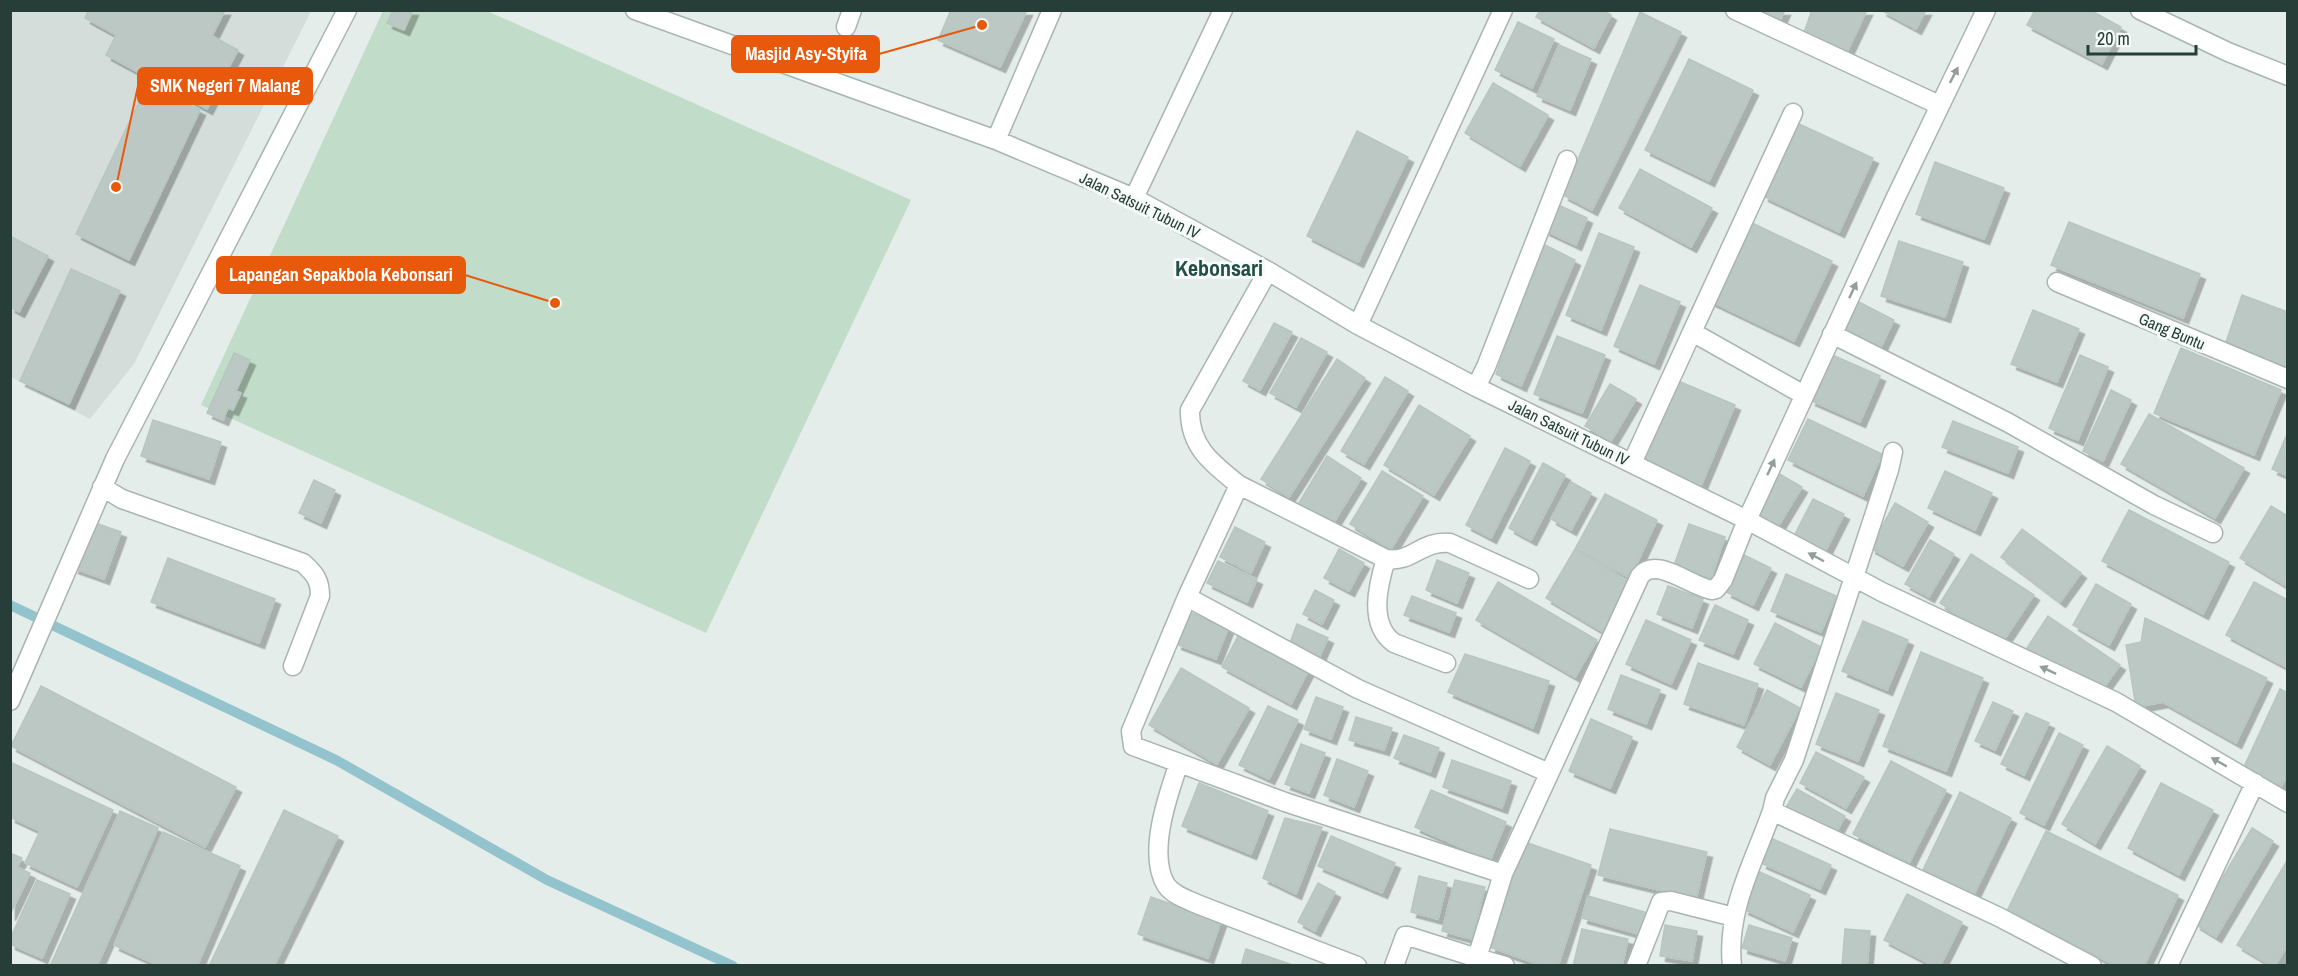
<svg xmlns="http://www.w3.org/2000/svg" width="2298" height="976" viewBox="0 0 2298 976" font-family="'Archivo Narrow',sans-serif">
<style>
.built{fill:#d4ddd9}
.pitch{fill:#c1dcc8}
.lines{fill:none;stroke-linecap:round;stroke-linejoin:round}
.stream{stroke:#93c4cd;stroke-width:10}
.building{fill:#bbc8c3;stroke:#b8c6c1;stroke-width:1.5;filter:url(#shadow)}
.lane-casing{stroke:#a8b5b1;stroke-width:21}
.street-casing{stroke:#a8b5b1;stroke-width:21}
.lane{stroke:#fff;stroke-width:18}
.street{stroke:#fff;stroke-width:18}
.oneway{fill:#929e9b}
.labels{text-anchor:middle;stroke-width:6;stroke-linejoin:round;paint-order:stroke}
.street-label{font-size:16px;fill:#263e37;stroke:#f6faf8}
.district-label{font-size:22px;font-weight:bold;fill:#234e44;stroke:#f6faf8}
.leader{fill:none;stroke:#e8590c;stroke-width:2}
.callout-dot{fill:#e8590c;stroke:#f6faf8;stroke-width:2}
.callout{fill:#e8590c;stroke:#e8590c;stroke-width:2}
.callout-label{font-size:18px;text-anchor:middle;font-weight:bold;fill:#fff}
</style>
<defs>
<filter id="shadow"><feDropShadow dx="5.5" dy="5.5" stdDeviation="0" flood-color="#0004"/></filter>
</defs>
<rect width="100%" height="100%" fill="#e5edea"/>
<!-- built -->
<path class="built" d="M10,11H311L134,364L90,419L11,377Z"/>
<!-- pitch -->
<path class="pitch" d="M383,11H487L911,200L706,633L201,405Z"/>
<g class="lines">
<!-- stream -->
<path class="stream" d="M10,605L336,760L547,880L733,966"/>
</g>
<!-- building -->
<path class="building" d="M89,10H225L212,36L238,50L207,109L106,55L116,35L85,18Z
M393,10H413L404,30L387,23Z
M951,10H1027L1000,67L938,40Z
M1540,10H1603L1611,15L1594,48L1536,17Z
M1755,10H1785L1779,23Z
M1812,10H1867L1846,54L1803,35Z
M1881,10H1926L1916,29Z
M2035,10H2090L2121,27L2102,64L2027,25Z
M1640,12L1681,32L1592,210L1563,195Z
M1518,22L1554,39L1532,88L1495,70Z
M1559,45L1591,59L1570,110L1537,96Z
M1689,59L1753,90L1709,181L1645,150Z
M1493,83L1548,115L1520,166L1465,133Z
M147,85L200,110L129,260L76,234Z
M1797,123L1873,158L1839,232L1763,196Z
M1357,131L1408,157L1358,262L1307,236Z
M1935,162L2004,188L1984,239L1916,214Z
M1640,169L1712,208L1691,247L1619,208Z
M1556,204L1587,218L1576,245L1544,230Z
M1746,220L1832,261L1794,341L1708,300Z
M2069,222L2200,274L2183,318L2051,265Z
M1599,233L1634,247L1601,330L1566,315Z
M10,236L48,256L19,312L10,307Z
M1899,241L1963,262L1945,317L1881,296Z
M1541,243L1575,260L1521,386L1496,374Z
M71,269L120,291L69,404L20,381Z
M1640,285L1680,302L1654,364L1614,346Z
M2242,295L2288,312V370L2224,348Z
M1855,300L1894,320L1878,353L1839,334Z
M2033,310L2079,329L2057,382L2011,364Z
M1274,323L1292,332L1260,390L1243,381Z
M1557,336L1605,355L1582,413L1534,394Z
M1301,338L1327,352L1296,407L1270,393Z
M2181,348L2281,390L2254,455L2154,413Z
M234,353L250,360L236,391L241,393L233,410L228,408L223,420L207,413Z
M1830,354L1880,376L1860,422L1810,400Z
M2080,355L2108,367L2078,440L2049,428Z
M1337,359L1365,378L1289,497L1261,479Z
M1385,377L1408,391L1364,464L1341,451Z
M1676,380L1735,405L1700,488L1641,462Z
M1610,384L1636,399L1611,441L1585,426Z
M2111,390L2131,400L2103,461L2083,451Z
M1419,405L1470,436L1434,495L1384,465Z
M2149,414L2244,468L2215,518L2121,464Z
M1808,419L1882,454L1863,496L1788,460Z
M153,420L221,442L209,479L141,456Z
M1953,421L2018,447L2008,473L1942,447Z
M2288,432V476L2272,469Z
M1505,448L1530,461L1491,538L1466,525Z
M1327,456L1361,478L1331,527L1297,506Z
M1543,463L1565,475L1531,540L1509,528Z
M1382,471L1423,496L1391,549L1350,524Z
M1945,471L1992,493L1975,530L1928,508Z
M1776,472L1802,487L1776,530L1751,515Z
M314,480L335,490L321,523L299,513Z
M1571,482L1591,493L1571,530L1551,519Z
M1605,494L1657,520L1630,578L1575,549Z
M1813,499L1844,514L1823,556L1792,540Z
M1895,503L1928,522L1903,566L1870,548Z
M2271,506L2288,516V587L2240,558Z
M2129,510L2229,562L2203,614L2102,561Z
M90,521L121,532L104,579L73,568Z
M1689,524L1725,537L1710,581L1673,568Z
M1235,527L1265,542L1251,573L1220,557Z
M2022,529L2081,573L2060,602L2001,557Z
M1930,540L1954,554L1929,597L1905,584Z
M1339,549L1364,563L1349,591L1324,578Z
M1575,549L1632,584L1603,632L1546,598Z
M1971,554L2034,595L2002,643L1940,603Z
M1744,555L1771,568L1753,605L1726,592Z
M168,558L275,599L259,643L151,602Z
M1437,560L1469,573L1457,603L1426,590Z
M1218,561L1257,579L1247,602L1207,583Z
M1786,574L1836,596L1821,632L1771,611Z
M1498,582L1597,640L1575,677L1476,620Z
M2254,582L2288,600V668L2226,635Z
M2096,584L2131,604L2109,645L2073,625Z
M1668,586L1703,599L1692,628L1657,614Z
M1315,590L1334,600L1322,624L1303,614Z
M1412,596L1456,613L1449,632L1404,615Z
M1715,605L1748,620L1733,654L1699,640Z
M1189,612L1228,628L1216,659L1176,644Z
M2048,616L2120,665L2099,694L2023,654Z
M2145,618L2267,678L2236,743L2163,702L2136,707L2126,645L2141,642Z
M1646,620L1691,640L1671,684L1626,664Z
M1863,621L1908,640L1887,690L1842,671Z
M1775,623L1821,647L1801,687L1754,664Z
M1297,624L1328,638L1319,658L1289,645Z
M1240,632L1309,669L1291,704L1222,667Z
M1921,652L1983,678L1946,771L1883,746Z
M1465,654L1549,681L1533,728L1448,692Z
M1698,663L1758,684L1744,725L1684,704Z
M1181,668L1249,708L1217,764L1149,725Z
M1621,675L1660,690L1646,724L1608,709Z
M41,686L236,787L205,847L11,746Z
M2280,689L2288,693V773L2280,789L2242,771Z
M1767,690L1800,708L1770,765L1737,747Z
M1836,693L1879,710L1858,761L1816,744Z
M1316,697L1343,707L1331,739L1304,729Z
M1993,702L2013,711L1995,750L1975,741Z
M1268,706L1298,720L1269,779L1239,765Z
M2026,713L2049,723L2024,775L2001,764Z
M1356,717L1392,728L1384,750L1349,740Z
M1591,719L1632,737L1610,788L1569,771Z
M2059,733L2083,745L2044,825L2020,813Z
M1404,735L1439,748L1430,772L1394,758Z
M1301,744L1325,753L1309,793L1285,784Z
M2107,746L2140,766L2095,844L2062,824Z
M1816,752L1864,777L1846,808L1800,783Z
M1337,759L1368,771L1354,807L1324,795Z
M1452,760L1511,781L1502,808L1443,787Z
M1891,761L1946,790L1909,863L1853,834Z
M10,762L113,810L77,887L25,863L40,831L10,817Z
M1199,783L1268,811L1251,854L1182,826Z
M2161,783L2213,810L2179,875L2128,848Z
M1797,789L1845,816L1834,836L1785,809Z
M1431,790L1506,822L1490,860L1415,827Z
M1960,792L2011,818L1974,894L1923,870Z
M284,810L338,836L274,966H209Z
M120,811L158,828L97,966H50Z
M1285,818L1322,827L1296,894L1263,878Z
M2252,828L2273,841L2216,937L2195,924Z
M1610,829L1707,852L1696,899L1598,875Z
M2046,831L2178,895L2144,966H2117L2007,911Z
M163,832L240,866L197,966H160L114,945Z
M1331,836L1395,863L1382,893L1318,866Z
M1771,838L1831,865L1820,889L1761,863Z
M1525,842L1591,865L1558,966H1543L1490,947Z
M10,853L22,858L17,867L30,873L10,915Z
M2288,859V944L2275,966H2272L2237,945Z
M1760,872L1810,895L1793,932L1743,909Z
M1419,876L1447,883L1438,919L1411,912Z
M37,880L70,894L42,958L10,944V939Z
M1455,880L1485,887L1472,939L1442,931Z
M1318,883L1335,892L1315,931L1298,922Z
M1907,894L1962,922L1940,966H1934L1884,940Z
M1588,896L1648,913L1642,935L1582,918Z
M1151,897L1221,921L1208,958L1138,934Z
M1665,925L1697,931L1692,961L1660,956Z
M1749,925L1792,938L1785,961L1742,948Z
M1582,929L1628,939L1622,966H1573Z
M1845,929L1870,931L1867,966L1842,965Z
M1246,949L1293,965L1292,966H1241Z"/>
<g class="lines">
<!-- lane casing -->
<g class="lane-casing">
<path id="lane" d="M846,27L852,10"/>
</g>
<!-- street casing -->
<g class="street-casing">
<path id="street" d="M635,10L996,140L1134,198L1268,271L1358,325L1476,387L1747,520L1882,592L2116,702L2288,803
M1735,10L1939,105
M2140,10L2228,52L2288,76
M1793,113L1692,332L1804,395
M996,140L1052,10
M1134,198L1223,10
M1268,271L1190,410C1189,447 1213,464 1239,485L1386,559C1413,563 1421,540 1450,543L1529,579
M2057,282L2288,379
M1358,325L1503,10
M1832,334L2007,422L2154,505L2213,533
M1476,387L1486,367L1567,160
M1893,452L1889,470L1794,760L1775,798L1772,811L1999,917L2092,966
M1632,463L1692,332
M1239,485L1187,597L1131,731L1133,746L1285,802L1503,874
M102,487L122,499L303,563C315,574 320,580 320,596L293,666
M1386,559C1378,585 1368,624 1394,643L1446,663
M1187,597L1358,689L1549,773
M10,701L115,459L347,10
M1179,763C1168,795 1147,853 1166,885C1173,895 1186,899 1197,904L1357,966
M1477,958L1505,966
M1394,966L1405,936H1408L1477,958L1503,874L1640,576C1656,555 1691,587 1712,590L1716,589L1723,580L1747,520L1896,197L1986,10
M1636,966L1661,902L1671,901L1734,917
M1732,966C1726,910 1754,862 1772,811
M2168,966L2255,783"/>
</g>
<!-- lane -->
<use href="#lane" class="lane"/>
<!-- street -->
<use href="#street" class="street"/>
</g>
<!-- one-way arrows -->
<defs><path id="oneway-solid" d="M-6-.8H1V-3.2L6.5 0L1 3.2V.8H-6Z" transform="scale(1.5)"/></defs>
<g class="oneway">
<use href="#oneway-solid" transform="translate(1954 75) rotate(-63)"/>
<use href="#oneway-solid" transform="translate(1853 290) rotate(-65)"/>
<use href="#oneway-solid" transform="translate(1771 467) rotate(-65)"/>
<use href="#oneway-solid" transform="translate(1816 557) rotate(-152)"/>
<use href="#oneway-solid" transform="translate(2048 670) rotate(-155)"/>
<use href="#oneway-solid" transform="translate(2219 762) rotate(-150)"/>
</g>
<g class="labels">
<!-- street labels -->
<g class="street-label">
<text transform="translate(1140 205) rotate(26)" y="6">Jalan Satsuit Tubun IV</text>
<text transform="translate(2172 331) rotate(23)" y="6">Gang Buntu</text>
<text transform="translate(1569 432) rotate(26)" y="6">Jalan Satsuit Tubun IV</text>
</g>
<!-- district labels -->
<g class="district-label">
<text x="1219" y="276">Kebonsari</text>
</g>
</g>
<!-- callouts -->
<path class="leader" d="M982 25L879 54M116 187L138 86M555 303L465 275"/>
<g class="callout-dot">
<circle cx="982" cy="25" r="6"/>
<circle cx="116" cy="187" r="6"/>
<circle cx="555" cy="303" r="6"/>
</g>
<g class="callout">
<rect x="732" y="36" width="147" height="36" rx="6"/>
<rect x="138" y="68" width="174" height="36" rx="6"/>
<rect x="217" y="257" width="248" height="36" rx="6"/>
</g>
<g class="callout-label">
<text x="806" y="60">Masjid Asy-Styifa</text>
<text x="225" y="92">SMK Negeri 7 Malang</text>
<text x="341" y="281">Lapangan Sepakbola Kebonsari</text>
</g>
<!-- border -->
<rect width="2298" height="976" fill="none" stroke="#263e37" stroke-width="24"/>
<!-- scale -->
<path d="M2088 45v9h108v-9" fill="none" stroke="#263e37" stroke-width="3"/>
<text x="2097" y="45" font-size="18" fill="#263e37" stroke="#f6faf8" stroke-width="4.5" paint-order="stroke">20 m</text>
</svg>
